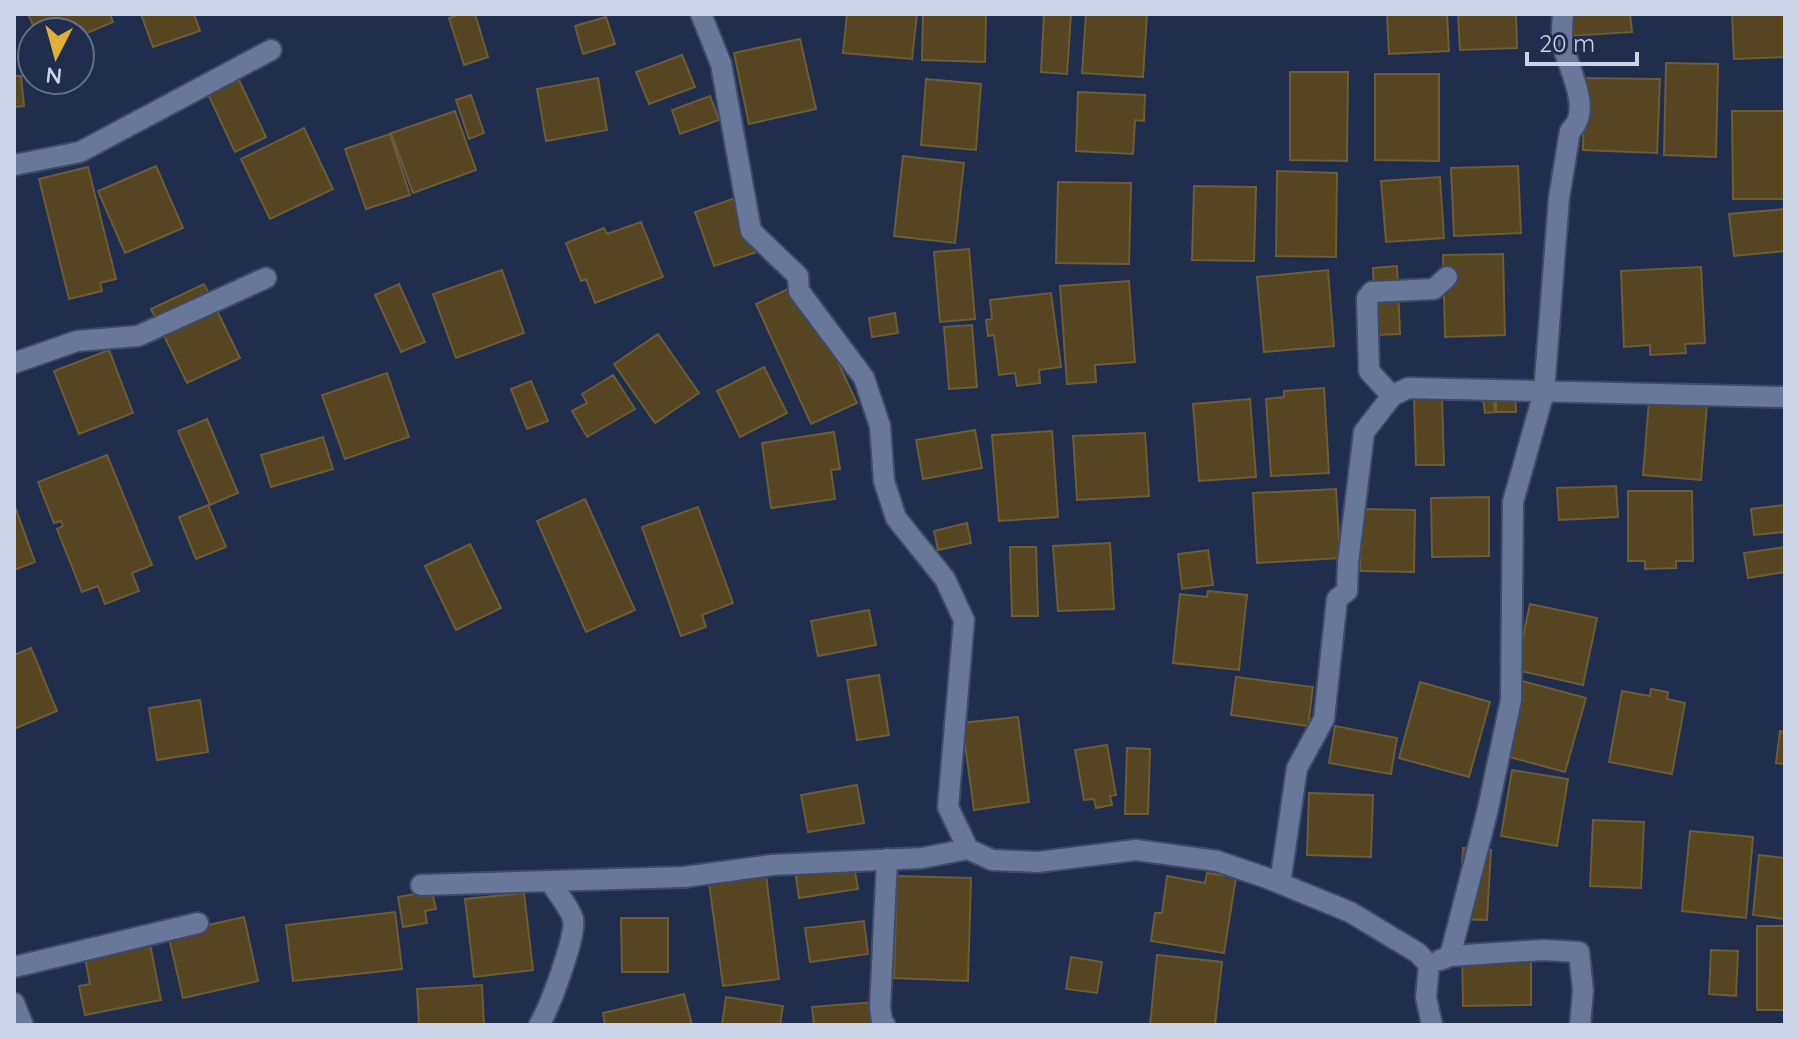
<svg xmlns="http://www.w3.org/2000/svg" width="1799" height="1039" viewBox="0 0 1799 1039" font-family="Quicksand,sans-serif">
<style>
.building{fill:#554520;stroke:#6c5c37;stroke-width:2}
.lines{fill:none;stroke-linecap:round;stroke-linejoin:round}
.minor-casing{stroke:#404a64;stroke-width:24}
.minor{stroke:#68779a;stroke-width:20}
</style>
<rect width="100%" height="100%" fill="#212d4c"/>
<!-- building -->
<path class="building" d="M28,14H110L113,22L80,36V32H36Z
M141,14H194L200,31L153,47Z
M462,14H475L488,57L464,65L449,18Z
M847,14H917L912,59L843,53Z
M923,14H986L985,62L922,60Z
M1044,14H1071L1067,74L1041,72Z
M1086,14H1147L1143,77L1082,73Z
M1387,14H1447L1449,51L1389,54Z
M1458,14H1516L1517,48L1460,50Z
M1566,14H1630L1632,32L1568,36Z
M1732,14H1785V57L1734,59Z
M606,17L615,44L583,54L575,26Z
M800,39L816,109L749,124L734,53Z
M682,55L695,87L649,104L636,72Z
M1666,63L1718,64L1716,157L1664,155Z
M1290,72H1348L1347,161L1290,160Z
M1375,74H1439V161L1375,160Z
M14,76H21L24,106L14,107Z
M238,78L266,137L235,152L207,92Z
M598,78L607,130L546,141L537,89Z
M1584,78L1660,79L1657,153L1583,150Z
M926,79L981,84L976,150L921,145Z
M1078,92L1145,95L1144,121L1135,120L1133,154L1076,151Z
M471,95L484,133L469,139L456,100Z
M710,96L719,120L680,134L672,110Z
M455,111L476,170L413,193L391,133Z
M1732,111H1784L1785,199H1733Z
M304,128L333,189L270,219L241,159Z
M390,134L410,195L366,209L345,149Z
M903,156L964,163L955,243L894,236Z
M156,166L183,228L125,253L98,191Z
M1518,166L1521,233L1454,236L1451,168Z
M88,167L116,279L100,283L102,291L69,299L39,179Z
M1277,171L1337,173L1336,257L1276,256Z
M1440,177L1444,238L1386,242L1381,181Z
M1058,182L1131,183L1129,264L1056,263Z
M1194,186L1256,187L1254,261L1192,260Z
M741,196L760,251L714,266L695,212Z
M1785,209V251L1734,256L1729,214Z
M641,222L663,277L595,303L586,279L581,281L566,243L604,228L607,234Z
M969,249L975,319L940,322L934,252Z
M1503,254L1505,335L1445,337L1443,255Z
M1397,266L1400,334L1376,335L1373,268Z
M1701,267L1705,343L1685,344L1686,353L1650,355V345L1624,347L1621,271Z
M502,270L524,333L456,358L433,294Z
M1328,270L1334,346L1264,352L1257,277Z
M1129,281L1135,362L1095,365L1096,382L1067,384L1060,286Z
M801,283L857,403L811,424L756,304Z
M204,284L240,358L187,383L151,309Z
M399,284L425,342L401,352L375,295Z
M1051,293L1061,367L1039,370L1040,383L1017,386L1015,373L999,375L994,335L988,336L986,320L992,319L990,300Z
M895,313L898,333L872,337L869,318Z
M972,325L977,387L949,389L944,327Z
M658,334L699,393L655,423L614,364Z
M109,350L133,413L79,434L54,371Z
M764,367L787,413L740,437L717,391Z
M387,373L409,437L345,459L322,395Z
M613,375L635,409L587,437L572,411L587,403L582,394Z
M531,381L548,421L527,429L511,389Z
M1515,385L1516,412H1496V386Z
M1324,388L1329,473L1271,476L1266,399L1284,397V391Z
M1493,396L1495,412L1485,413L1483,398Z
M1442,397L1444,465H1416L1414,398Z
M1250,399L1256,477L1199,481L1193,404Z
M1649,400L1707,404L1701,480L1643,475Z
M207,419L238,493L210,505L178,431Z
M975,430L982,468L923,479L916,440Z
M1052,431L1058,517L999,521L992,435Z
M834,432L840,469L831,470L835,499L771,508L762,443Z
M1145,433L1149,496L1077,500L1073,436Z
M323,437L333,469L271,487L261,455Z
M107,455L152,565L132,573L139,591L105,604L98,586L82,592L57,529L63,526L61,521L54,523L38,482Z
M1616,486L1618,517L1559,520L1557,488Z
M1336,489L1340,558L1257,563L1253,493Z
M1628,491H1692L1693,561H1676V568L1645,569V561H1628Z
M1489,497V556L1432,557L1431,498Z
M585,499L635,610L586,632L537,521Z
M14,504L35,562L14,570Z
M208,505L226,547L196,559L179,517Z
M1785,505V532L1754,535L1751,509Z
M698,507L733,603L702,615L706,627L681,636L642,527Z
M1361,509L1415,510L1414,572L1360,571Z
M967,523L971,543L938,550L934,531Z
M1110,543L1114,609L1058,611L1053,546Z
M470,544L501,608L456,630L425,566Z
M1010,547H1036L1038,616H1012Z
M1785,547V572L1748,578L1744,553Z
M1208,550L1213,585L1182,589L1178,554Z
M1208,591L1247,595L1239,670L1173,663L1180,594L1207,597Z
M1530,604L1597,618L1583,685L1516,670Z
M869,610L876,645L818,656L811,621Z
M31,648L57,711L14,729V655Z
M879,675L889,735L857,740L847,680Z
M1236,677L1313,687L1308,726L1231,715Z
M1522,681L1586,698L1565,772L1502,755Z
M1420,682L1490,702L1469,777L1399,758Z
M1651,689L1668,692L1667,699L1685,703L1672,774L1609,762L1622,691L1650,696Z
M200,700L208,752L157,760L149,708Z
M1018,717L1029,802L974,810L962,723Z
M1335,726L1397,738L1391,774L1329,763Z
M1780,731L1785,732V764L1776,763Z
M1107,745L1116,795L1110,796L1112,805L1096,808L1094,799L1084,800L1075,750Z
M1127,748L1150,749L1148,814H1125Z
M1512,770L1568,779L1557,846L1501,836Z
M857,785L864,823L808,832L801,795Z
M1309,793L1373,795L1371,857L1307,855Z
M1593,820L1644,822L1641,888L1590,886Z
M1690,831L1753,837L1746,918L1682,911Z
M1463,848L1491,850L1487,920L1459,919Z
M852,854L858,889L799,898L794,863Z
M1759,855L1785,858V919L1753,915Z
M1207,873L1236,877L1224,953L1151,941L1155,913H1162L1167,876L1205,883Z
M766,875L779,979L723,986L709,883Z
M897,876L971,878L968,981L894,978Z
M432,891L436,909L425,911L427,923L403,927L398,897Z
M524,893L533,970L474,977L465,899Z
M395,912L402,969L293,981L286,925Z
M244,917L258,981L183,998L168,934Z
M621,918H668V972H622Z
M864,921L868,954L810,962L805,928Z
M1757,926H1785V1010H1757Z
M1531,943V1005L1463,1006L1462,944Z
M150,944L161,1000L85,1015L79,986L90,984L85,958Z
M1711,950L1738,951L1736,996L1709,994Z
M1157,955L1222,962L1215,1025H1150Z
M1071,957L1102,962L1097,993L1066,989Z
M482,985L484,1025H419L417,989Z
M684,994L692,1025H605L603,1013Z
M726,997L783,1006L780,1025H722Z
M875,1002L877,1025H814L812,1007Z"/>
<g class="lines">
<!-- minor casing -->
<g class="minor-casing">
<path id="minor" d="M701,14L721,64L751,231L798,276L799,291L864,378L880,426L884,481L896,518L945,579L964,620L948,807L968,849
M14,165L80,152L271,50
M14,363L77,341L138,336L266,278
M1392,396L1369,371L1367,298L1372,292L1434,289L1447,277
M1280,883L1297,768L1324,719L1337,599L1347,591L1348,563L1364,432L1392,396L1408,388L1785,397
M421,885L684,877L772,865L922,858L968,849L992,860L1038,862L1136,850L1217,861L1267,878L1350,912L1418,953L1429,965L1426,997L1432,1025
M1450,956L1487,813L1511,700L1513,502L1544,392L1559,198L1570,131C1593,111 1569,70 1563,46C1561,36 1562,25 1563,14
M1440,960L1450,956L1543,950L1579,952L1583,991L1580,1025
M14,967L198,923
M14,1003L23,1025
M539,1025C549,1009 577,935 573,919C569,906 556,892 550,881
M885,1025L882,1021L880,1008L887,859"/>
</g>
<!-- minor -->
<use href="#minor" class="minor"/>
</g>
<!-- border -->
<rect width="1799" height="1039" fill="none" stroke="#cad3e6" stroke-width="32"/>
<!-- north arrow -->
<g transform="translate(56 56) rotate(186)"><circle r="38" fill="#212d4c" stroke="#656f8a" stroke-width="2"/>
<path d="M0-6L14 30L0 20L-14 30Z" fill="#dfb034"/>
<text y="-12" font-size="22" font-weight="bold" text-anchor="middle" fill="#cad3e6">N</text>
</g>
<!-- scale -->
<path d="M1527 52v12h110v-12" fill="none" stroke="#cad3e6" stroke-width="4"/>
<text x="1539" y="52" font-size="24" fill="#cad3e6" stroke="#212d4c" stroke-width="6" paint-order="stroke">20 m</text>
</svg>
